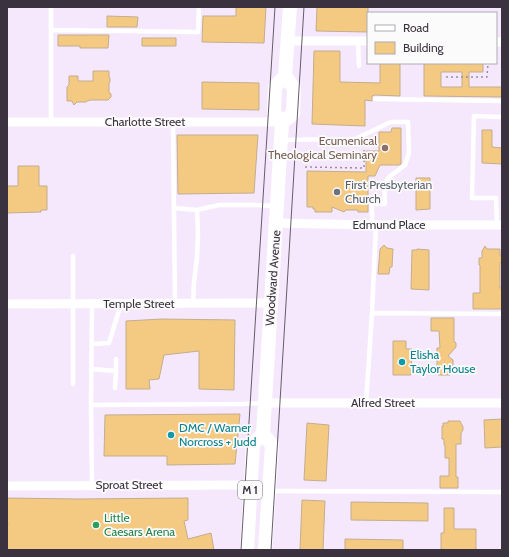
<svg xmlns="http://www.w3.org/2000/svg" width="509" height="557" viewBox="0 0 509 557" font-family="Cabin,sans-serif">
<style>
.building{fill:#f4ca83;stroke:#c2ae8d;fill-rule:evenodd}
.lines{fill:none;stroke-linecap:round;stroke-linejoin:round}
.path{stroke:#998d9e;stroke-width:1.5;stroke-dasharray:2 3;stroke-linecap:butt}
.lane{stroke:#fff;stroke-width:4.5}
.street{stroke:#fff;stroke-width:9}
.primary{stroke:#fff;stroke-width:14}
.tram{stroke:#665c6a;stroke-width:1}
.education-dot{fill:#8d6e63;stroke:#fbfbfb;stroke-width:1.5}
.worship-dot{fill:#6b7280;stroke:#fbfbfb;stroke-width:1.5}
.culture-dot{fill:#0f9aa8;stroke:#fbfbfb;stroke-width:1.5}
.leisure-dot{fill:#2e9e5b;stroke:#fbfbfb;stroke-width:1.5}
.labels{text-anchor:middle;stroke-width:3.5;stroke-linejoin:round;paint-order:stroke}
.shield{fill:#fbfbfb;stroke:#756e77;stroke-width:1}
.shield-label{font-size:11px;font-weight:bold;fill:#3b323f}
.street-label{font-size:12px;fill:#3b323f;stroke:#fbfbfb}
.education-label{font-size:12px;fill:#785e54;stroke:#fbfbfb;text-anchor:end}
.worship-label{font-size:12px;fill:#5b616d;stroke:#fbfbfb;text-anchor:start}
.culture-label{font-size:12px;fill:#0d838f;stroke:#fbfbfb;text-anchor:start}
.leisure-label{font-size:12px;fill:#27864d;stroke:#fbfbfb;text-anchor:start}
</style>
<rect width="100%" height="100%" fill="#f6e8fc"/>
<!-- building -->
<path class="building" d="M236,7H266L264,43L202,42L203,16H236Z
M317,7H368V32L316,31Z
M107,16L138,17L137,27H107Z
M58,35H109L108,48H80V46H58Z
M142,38H176V46H142Z
M314,51H340V82L380,83V63H400V96L375,95L372,96V101L365,100V126L312,124Z
M424,63H483V72H469V87H502V97L424,96ZM441,72H462V87H441Z
M93,71H109V77L110,78V82L109,83V92L111,94V97L108,100H91L87,101L86,102H77L74,105L72,101H67V87L69,85V76H78V81H93Z
M202,82L259,83V110L202,109Z
M392,128H401V164L399,165H380L375,176H368V212H358V210H346L344,212L332,207V212H315V209H313V207H307V171L366,172V151H379V132H391Z
M482,130H492V147L502,148V164L482,163Z
M177,135H258L254,193L178,194Z
M18,166H39V186H47V210H41V212L7,213V186H18Z
M416,178H430V209L416,210Z
M384,245L387,248L393,249L392,267H390L389,274H378L380,249Z
M485,246L487,249H500V255L502,258V261L500,263V288H502V309H473V293H480V265H479V258H482V251Z
M417,249L429,250V290L411,289L412,250H417Z
M431,318H454V341L456,343V347L448,356L453,360V365L451,367L450,375H438V367H437V348H440L439,331H431Z
M162,319L235,320L234,390L199,389V351L164,355L159,379L149,380L150,389H126V321Z
M393,341H406V349H412L411,375H393Z
M240,414L235,464L167,465V456H104L105,415Z
M502,419V447L485,448L484,420Z
M448,421H460L463,427V430L461,433V444H456V477H458V488H440V476H449V458H445V445H444V439H442V426L443,427V423H448Z
M307,423L329,425L326,481L304,480Z
M7,498L79,499L188,498V520L184,521L188,539L211,533L214,550H7V528L8,523H7Z
M302,500L325,501L323,550H300Z
M351,502L428,503V521L351,520Z
M444,508H454V529H476V550H441V533H444Z
M345,539L403,540V550H345Z"/>
<g class="lines">
<!-- path -->
<path class="path" d="M446,77H487L488,63
M305,167L364,168V149
M7,523H8"/>
<!-- lane -->
<path class="lane" d="M51,30L198,32L199,7
M358,41L359,66
M375,99L502,101
M51,122V7
M173,122L175,304
M282,140L355,139L391,122H408L409,153L405,165L389,177L384,184L385,204H372V225
M174,208L197,210L198,234L197,258L194,282L193,304
M197,210L219,205H254L275,206
M376,225L372,313L502,314
M497,225L496,198H472L474,116L502,117
M92,304L91,405L92,486
M92,344L109,343L121,304
M92,369L116,371L115,388
M116,371V359
M73,384V256
M366,403L372,313
M91,405L242,404L263,403
M270,491L502,492"/>
<!-- street -->
<path class="street" d="M288,41H368
M496,42H502
M7,122H282
M276,223L372,225H502
M7,304L271,303
M265,403H502
M7,486L251,485"/>
<!-- primary -->
<path class="primary" d="M282,122L293,114L294,88L285,76
M247,550L253,444L263,434
M265,550L272,445L263,434L282,122L274,113L275,87L285,76L290,7"/>
<!-- tram -->
<path class="tram" d="M241,550L275,7
M271,550L304,7"/>
</g>
<!-- markers -->
<circle class="education-dot" cx="385" cy="148" r="4"/>
<circle class="worship-dot" cx="337" cy="192" r="4"/>
<g class="culture-dot">
<circle cx="402" cy="362" r="4"/>
<circle cx="171" cy="435" r="4"/>
</g>
<circle class="leisure-dot" cx="96" cy="525" r="4"/>
<g class="labels">
<!-- shield labels -->
<rect class="shield" x="238" y="481" width="24" height="18" rx="3"/>
<g class="shield-label">
<text x="250" y="494">M 1</text>
</g>
<!-- street labels -->
<g class="street-label">
<text x="145" y="126">Charlotte Street</text>
<text x="389" y="229">Edmund Place</text>
<text transform="translate(273 278) rotate(-86)" y="4">Woodward Avenue</text>
<text x="139" y="308">Temple Street</text>
<text x="383" y="407">Alfred Street</text>
<text x="129" y="489">Sproat Street</text>
</g>
<!-- education labels -->
<g class="education-label">
<text x="377" y="145">Ecumenical<tspan x="377" dy="14">Theological Seminary</tspan></text>
</g>
<!-- worship labels -->
<g class="worship-label">
<text x="345" y="189">First Presbyterian<tspan x="345" dy="14">Church</tspan></text>
</g>
<!-- culture labels -->
<g class="culture-label">
<text x="410" y="359">Elisha<tspan x="410" dy="14">Taylor House</tspan></text>
<text x="179" y="432">DMC / Warner<tspan x="179" dy="14">Norcross + Judd</tspan></text>
</g>
<!-- leisure labels -->
<g class="leisure-label">
<text x="104" y="522">Little<tspan x="104" dy="14">Caesars Arena</tspan></text>
</g>
</g>
<!-- border -->
<rect width="509" height="557" fill="none" stroke="#3b323f" stroke-width="16"/>
<!-- legend -->
<rect x="367" y="12" width="130" height="52" fill="#fbfbfb" stroke="#aeabb0"/>
<rect x="375" y="25" width="20" height="6" fill="#ffffff" stroke="#aeabb0"/>
<text x="403" y="32" font-size="12" fill="#3b323f">Road</text>
<rect x="375" y="42" width="20" height="12" fill="#f4ca83" stroke="#aeabb0"/>
<text x="403" y="52" font-size="12" fill="#3b323f">Building</text>
</svg>
